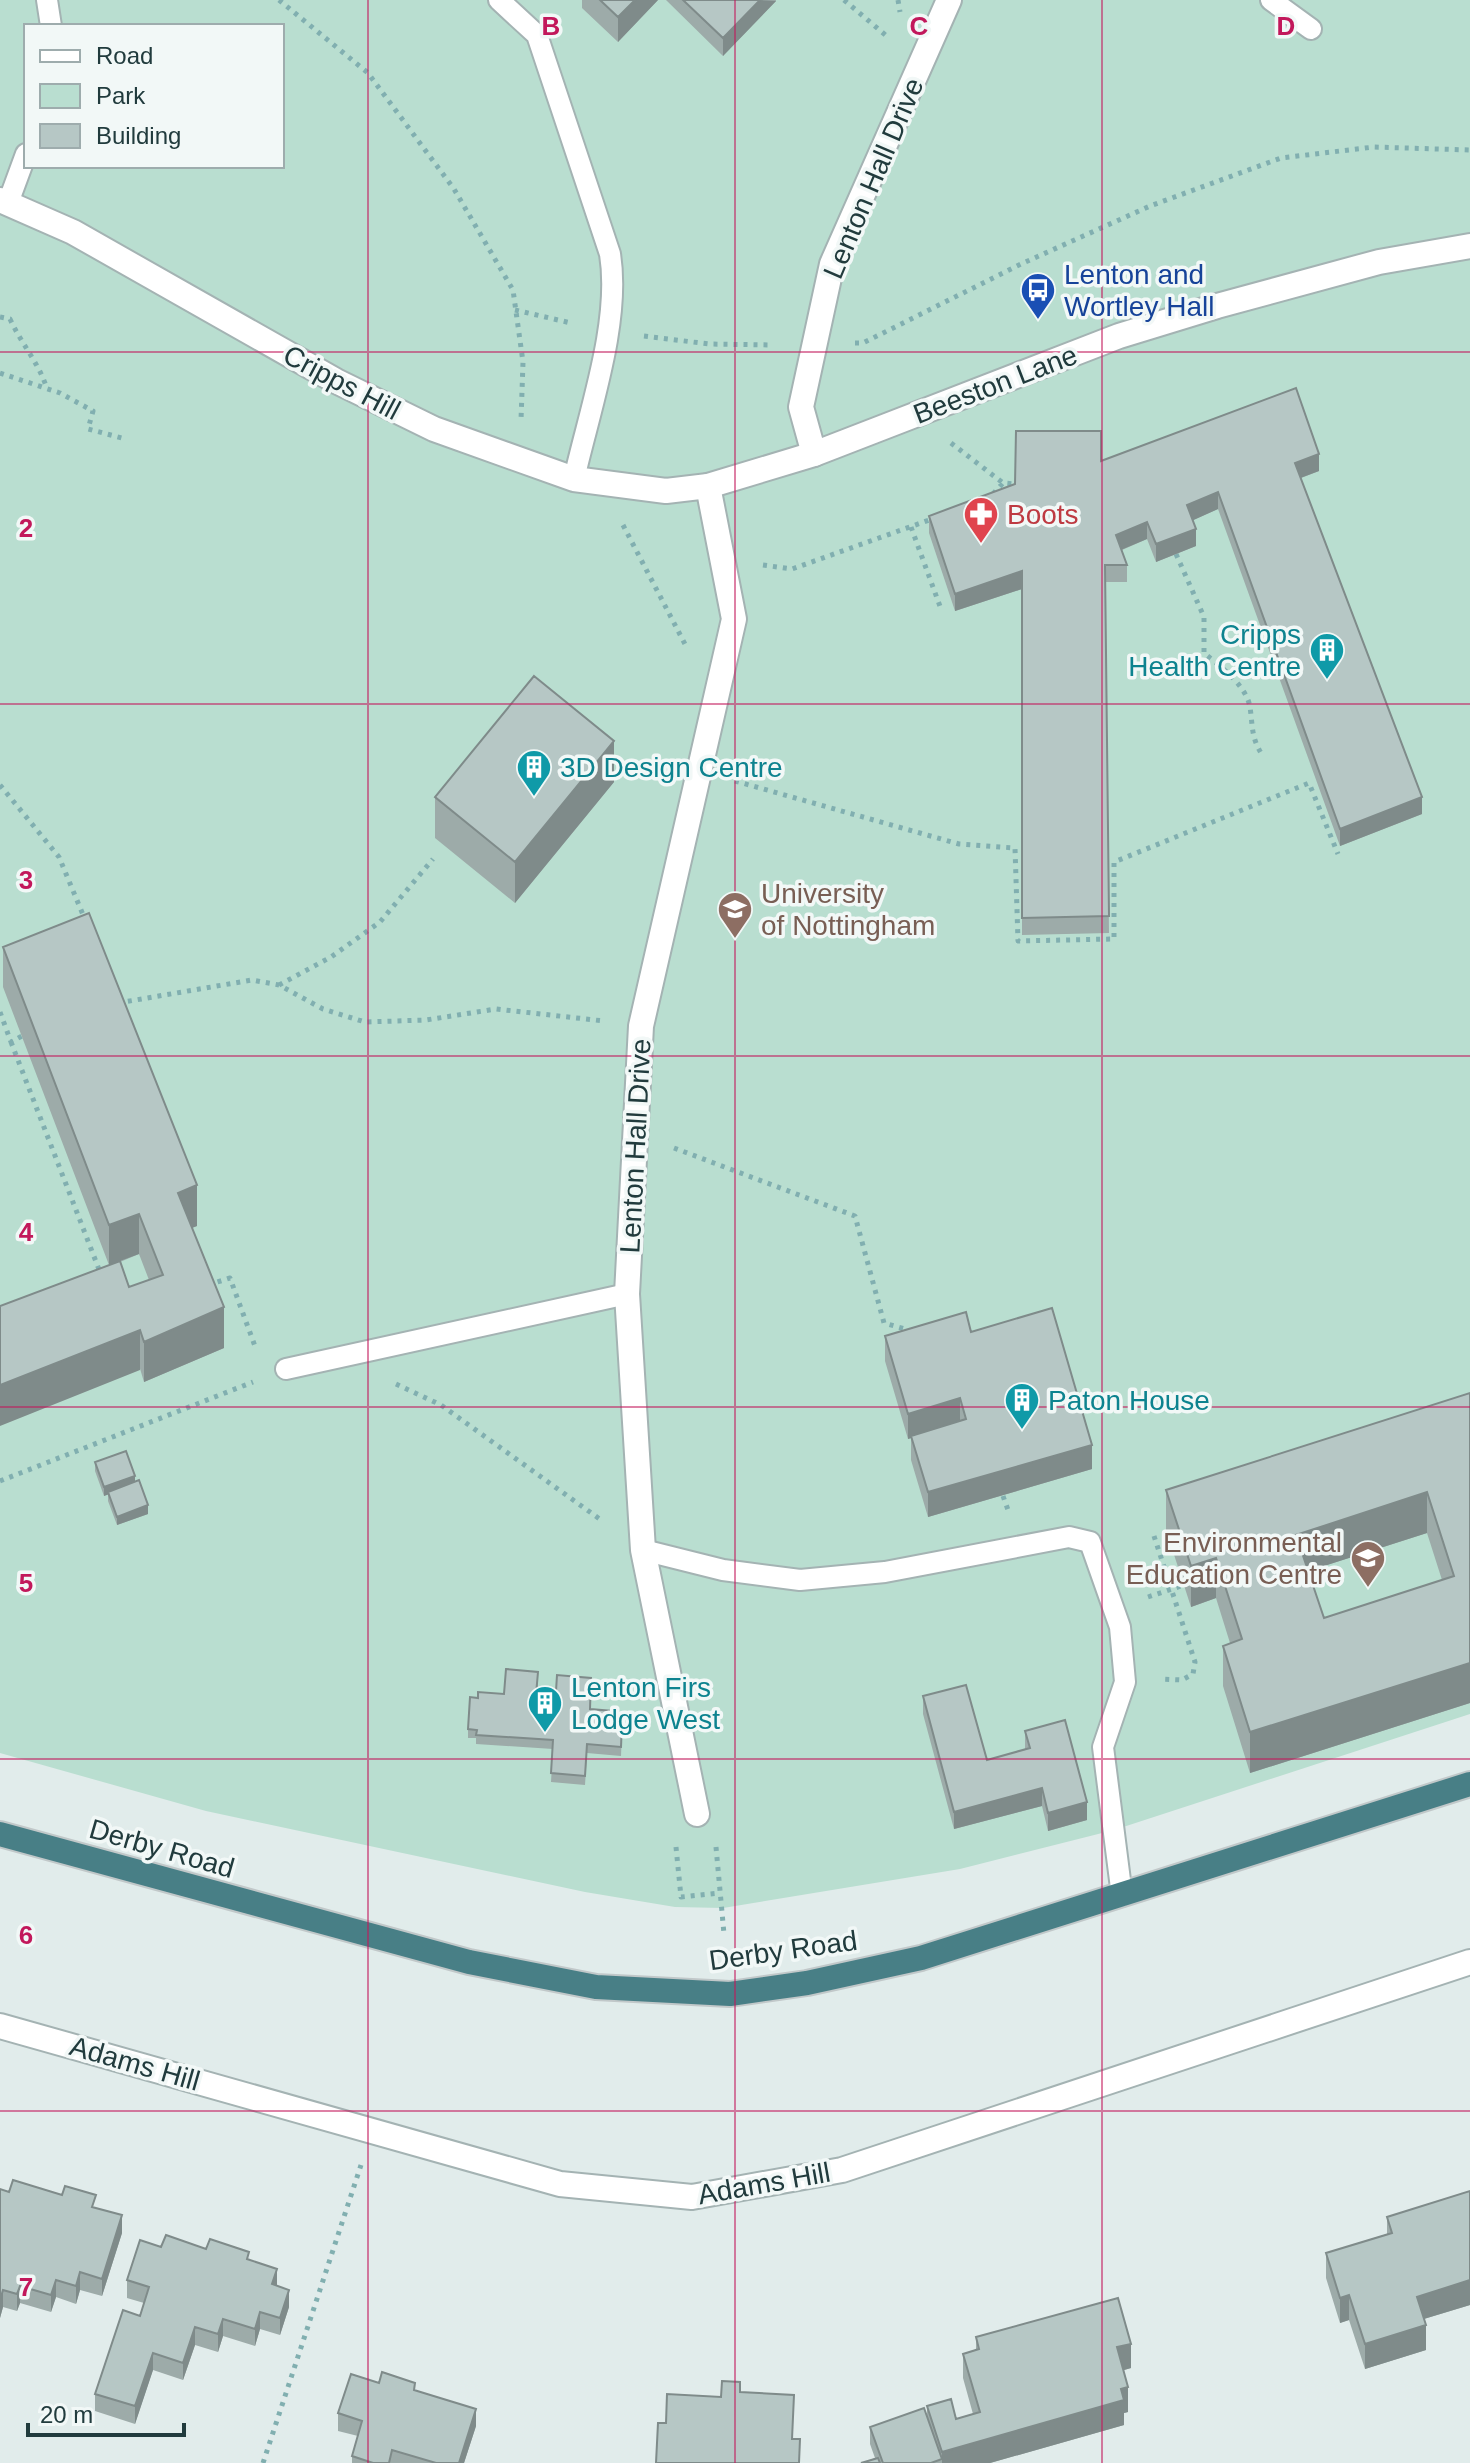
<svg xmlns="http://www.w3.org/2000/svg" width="1470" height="2463" viewBox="0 0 1470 2463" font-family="Helvetica,sans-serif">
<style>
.green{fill:#b9ded0;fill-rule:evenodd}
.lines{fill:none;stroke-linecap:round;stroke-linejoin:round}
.service-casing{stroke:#a4b3b3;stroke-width:24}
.minor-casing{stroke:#a4b3b3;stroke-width:28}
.tertiary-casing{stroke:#a4b3b3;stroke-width:28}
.trunk-casing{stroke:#c1c8c9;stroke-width:28}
.path{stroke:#81afb0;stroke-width:5;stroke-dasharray:4 6;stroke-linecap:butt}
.service{stroke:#fff;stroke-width:20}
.minor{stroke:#fff;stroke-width:24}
.tertiary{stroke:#fff;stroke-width:24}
.trunk{stroke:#487f86;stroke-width:24}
.wall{fill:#9daba9;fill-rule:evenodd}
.shaded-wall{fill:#7f8b8a}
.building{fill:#b6c7c5;stroke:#7f8b8a;stroke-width:2;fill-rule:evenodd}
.grid{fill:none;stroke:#c2185b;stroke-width:2;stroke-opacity:0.55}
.labels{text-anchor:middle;stroke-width:7;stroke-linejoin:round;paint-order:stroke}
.street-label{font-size:28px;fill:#213b3d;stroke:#f2f8f7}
.transit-label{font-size:28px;fill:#164399;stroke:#f2f8f7;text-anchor:start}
.health-label{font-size:28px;fill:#be3a42;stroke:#f2f8f7;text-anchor:start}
.culture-label{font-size:28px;fill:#0d838f;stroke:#f2f8f7;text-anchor:start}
.education-label{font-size:28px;fill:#785e54;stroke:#f2f8f7;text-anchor:start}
.grid-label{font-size:26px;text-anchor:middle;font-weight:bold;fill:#c2185b;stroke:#f2f8f7;stroke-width:7;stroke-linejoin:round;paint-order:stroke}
</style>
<rect width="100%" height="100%" fill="#e1eceb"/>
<!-- green -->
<path class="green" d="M0,0H1470V1714L1114,1830L960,1869L723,1908L675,1907L585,1892L206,1811L0,1753ZM26,26H282V166H26Z"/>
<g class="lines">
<!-- service casing -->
<g class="service-casing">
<path id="service" d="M47,0L51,26
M499,0L537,35L610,254C621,322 589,412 574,479
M1271,0L1311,29
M8,203L26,154
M286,1369L627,1294
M643,1550L723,1570L800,1580L885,1572L1069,1537L1090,1542L1120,1627L1125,1682L1103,1747L1122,1896"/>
</g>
<!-- minor casing -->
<g class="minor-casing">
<path id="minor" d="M814,454L801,407L832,264L949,0
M697,1814L643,1550L627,1294L641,1026L734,619L708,486
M0,2026L560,2184L692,2197L842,2170L1470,1962"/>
</g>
<!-- tertiary casing -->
<g class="tertiary-casing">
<path id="tertiary" d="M0,200L73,232L336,381L434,429L574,479L666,491L708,486L814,454L1119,336L1217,306L1379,262L1470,246"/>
</g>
<!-- trunk casing -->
<g class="trunk-casing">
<path id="trunk" d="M0,1834L469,1962L596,1987L730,1994L807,1983L921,1958L1470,1784"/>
</g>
<!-- path -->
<path class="path" d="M279,0L368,73L454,189L513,290L523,362L521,420
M844,0L889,38
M898,0L900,12
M515,310L571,323
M0,317L10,319C22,345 39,363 47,389
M644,336L709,344L773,345
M855,343H863L1021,264L1150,206L1281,158L1374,147L1470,150
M0,373L60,393L93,411L88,429L122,438
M951,443L1003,483L1016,484
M993,494L1003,483
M623,525L687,648
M911,527L941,609
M1176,554L1204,617V653C1220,666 1246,685 1250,707C1253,728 1251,738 1263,756
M763,565L792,569L932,519
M735,781L959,844L1015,848L1018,941L1114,939V862L1309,783L1338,854
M0,785L59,857L86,922
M279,985L331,957L380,922L433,859
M118,1003L252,980L279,985L323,1009L365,1022L426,1020L496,1009L604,1021
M0,1012L11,1042L22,1036
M11,1042L100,1272
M674,1148L855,1216L884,1323L912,1331
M208,1285L230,1278L256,1349
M396,1384L441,1405L601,1520
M0,1481L253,1382
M1003,1496L1008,1510
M1154,1536L1195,1662L1193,1674L1182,1680L1161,1679
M1148,1597L1184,1585
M676,1847L681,1897L720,1893
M716,1847L724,1934
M263,2463L361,2165"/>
<!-- service -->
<use href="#service" class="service"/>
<!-- minor -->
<use href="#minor" class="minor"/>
<!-- tertiary -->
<use href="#tertiary" class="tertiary"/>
<!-- trunk -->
<use href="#trunk" class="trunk"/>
</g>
<!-- wall -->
<path class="wall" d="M582,0H658L618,42L582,8Z
M666,0H776V1L723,56Z
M1101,461L1319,471L1301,478L1422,814L1340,846L1218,509L1193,520L1196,546L1156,562L1147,539L1122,550L1127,565V582H1105L1109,933L1022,935V589L955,611L929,533V516Z
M614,782L515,903L435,838V797Z
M3,947L197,1226L192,1228L224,1348L144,1382L109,1265L3,987ZM139,1254L149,1280L129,1287L120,1262Z
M971,1332L1092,1469L928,1517L911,1460V1438L908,1439L885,1361V1336Z
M1470,1393V1703L1250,1773L1223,1686V1646L1230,1643L1216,1598L1191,1607L1166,1530V1490ZM1427,1533L1442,1580L1324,1618L1308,1571Z
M95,1462L135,1482L148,1514L117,1525L108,1501V1494L104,1496L95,1471Z
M538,1680L536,1706L590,1709L613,1721L622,1731L621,1756L587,1753L585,1785L551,1782L553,1749L476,1744V1738H468V1729L478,1698L504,1694Z
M923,1696L987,1760L1025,1750V1731L1087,1820L1048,1831L1042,1806L954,1829L923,1714Z
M0,2189L9,2192L62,2195L96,2208L122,2233L102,2296L80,2290L76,2304L56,2297L51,2312L20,2303L17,2311L3,2307L0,2318Z
M1470,2191V2305L1424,2319L1426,2350L1365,2369L1349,2320L1340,2323L1326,2278V2253L1387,2234V2217Z
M161,2247L206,2249L249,2259L277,2286L289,2307L280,2335L260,2329L255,2346L223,2336L218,2352L195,2345L183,2380L153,2370L135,2424L95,2411V2394L140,2316L144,2303L127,2298V2280Z
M976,2337L1131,2368L1124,2370L1128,2412L1124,2413V2425L990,2463H861L875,2458L870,2444V2427L927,2414V2406L956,2419L973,2414L963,2378V2354L976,2350Z
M379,2383L415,2390L476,2426L464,2463H352V2456L358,2436L338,2431V2413Z"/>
<!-- shaded-wall -->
<path class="shaded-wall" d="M635,0H658L618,42V17Z
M760,0L776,1L723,56V38Z
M1319,454V471L1295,480V463Z
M1218,492V509L1187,523V505Z
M1147,522V539L1116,552V535Z
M1196,529V546L1156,562V544Z
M1022,571V589L955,611V594Z
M614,741V782L515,903V862Z
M1422,797V814L1340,846V829Z
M197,1185V1226L178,1233V1193Z
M139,1214V1254L109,1265V1225Z
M224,1307V1348L144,1382V1342Z
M140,1330V1370L0,1426V1385Z
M960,1398V1423L908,1439V1414Z
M1092,1445V1469L928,1517V1492Z
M135,1476V1485L104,1496V1487Z
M1427,1492V1533L1296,1575V1535Z
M148,1505V1514L117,1525V1517Z
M1216,1558V1598L1191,1607V1566Z
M1470,1663V1703L1250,1773V1732Z
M1042,1788V1806L954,1829V1812Z
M1087,1802V1820L1048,1831V1813Z
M122,2215V2233L102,2296V2279Z
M277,2269V2286L272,2284Z
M80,2272V2290L76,2304V2286Z
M56,2280V2297L51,2312V2295Z
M1470,2280V2305L1417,2321V2297Z
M20,2286V2303L17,2311V2294Z
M3,2290V2307L0,2318V2300Z
M289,2290V2307L280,2335V2318Z
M1349,2295V2320L1340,2323V2298Z
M260,2312V2329L255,2346V2329Z
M223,2319V2336L218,2352V2334Z
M1426,2325V2350L1365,2369V2344Z
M195,2327V2345L183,2380V2363Z
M1131,2344V2368L1117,2372V2347Z
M153,2353V2370L135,2424V2406Z
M1128,2387V2412L1124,2413V2425L990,2463H942V2452Z
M476,2409V2426L464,2463H459Z"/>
<!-- building -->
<path class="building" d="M600,0H635L618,17Z
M683,0H760L723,38Z
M1296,388L1319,454L1295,463L1422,797L1340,829L1218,492L1187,505L1196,529L1156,544L1147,522L1116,535L1127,565H1105L1109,916L1022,918V571L955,594L929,516L1015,484L1016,431H1101V461Z
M534,676L614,741L515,862L435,797Z
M89,913L197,1185L178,1193L224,1307L144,1342L140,1330L0,1385V1306L120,1261L129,1287L163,1275L139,1214L109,1225L3,947Z
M1052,1308L1092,1445L928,1492L911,1436L966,1419L960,1398L908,1414L885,1336L966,1312L971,1332Z
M1470,1393V1663L1250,1732L1223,1646L1242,1639L1216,1558L1191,1566L1166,1490ZM1427,1492L1454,1576L1324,1618L1296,1535Z
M126,1451L135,1476L104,1487L95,1462Z
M139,1480L148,1505L117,1517L108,1492Z
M506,1669L538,1672L535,1706L555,1707L557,1675L591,1678L590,1709L613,1711V1721L622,1722L621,1747L587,1744L585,1776L551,1773L553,1740L476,1735L477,1730L468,1729L470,1697L478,1698V1692L504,1694Z
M966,1685L987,1760L1030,1748L1025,1731L1065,1720L1087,1802L1048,1813L1042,1788L954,1812L923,1696Z
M13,2180L62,2195L65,2186L96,2195L92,2207L122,2215L102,2279L80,2272L76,2286L56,2280L51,2295L20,2286L17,2294L3,2290L0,2300V2189L9,2192Z
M1470,2191V2280L1417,2297L1426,2325L1365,2344L1349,2295L1340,2298L1326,2253L1392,2233L1387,2217Z
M166,2235L206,2249L210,2239L249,2252L247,2259L277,2269L272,2284L289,2290L280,2318L260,2312L255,2329L223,2319L218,2334L195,2327L183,2363L153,2353L135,2406L95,2394L123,2310L140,2316L149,2287L127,2280L140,2240L161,2247Z
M1118,2298L1131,2344L1117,2347L1128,2387L1121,2389L1124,2400L942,2452L927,2406L951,2399L956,2419L980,2412L963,2354L979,2349L976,2337Z
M382,2372L415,2383L414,2390L476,2409L459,2463H436L392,2450L389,2463H373L352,2456L362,2421L338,2413L351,2374L379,2383Z
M722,2381L740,2382V2392L794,2395L792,2439H800L799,2463H656L658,2423H666L667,2394L721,2397Z
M924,2408L942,2459L931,2463H883L870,2427Z
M878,2458L880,2463H861Z"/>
<!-- grid -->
<path class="grid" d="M368,0V2463M735,0V2463M1102,0V2463M0,352H1470M0,704H1470M0,1056H1470M0,1407H1470M0,1759H1470M0,2111H1470"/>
<!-- icons -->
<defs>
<g id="bus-pin" transform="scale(1.8)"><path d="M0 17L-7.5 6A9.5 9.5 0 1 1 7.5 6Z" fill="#1a4fb4" stroke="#f2f8f7"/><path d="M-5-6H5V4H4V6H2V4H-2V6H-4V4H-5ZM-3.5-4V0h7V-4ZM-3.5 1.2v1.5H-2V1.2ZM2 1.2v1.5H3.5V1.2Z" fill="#fff"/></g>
<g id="pharmacy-pin" transform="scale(1.8)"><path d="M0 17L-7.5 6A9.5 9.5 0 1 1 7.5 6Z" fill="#e0444e" stroke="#f2f8f7"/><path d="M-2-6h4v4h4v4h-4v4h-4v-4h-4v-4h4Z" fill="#fff"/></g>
<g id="building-pin" transform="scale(1.8)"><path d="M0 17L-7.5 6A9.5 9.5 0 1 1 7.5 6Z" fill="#0f9aa8" stroke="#f2f8f7"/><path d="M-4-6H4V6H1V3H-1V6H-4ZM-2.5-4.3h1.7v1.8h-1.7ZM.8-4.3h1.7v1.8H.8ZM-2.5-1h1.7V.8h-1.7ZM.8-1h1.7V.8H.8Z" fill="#fff"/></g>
<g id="university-pin" transform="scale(1.8)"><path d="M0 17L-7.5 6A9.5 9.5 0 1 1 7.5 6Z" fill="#8d6e63" stroke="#f2f8f7"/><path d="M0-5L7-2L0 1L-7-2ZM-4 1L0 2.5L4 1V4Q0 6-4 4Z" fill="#fff"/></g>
<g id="school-pin" transform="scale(1.8)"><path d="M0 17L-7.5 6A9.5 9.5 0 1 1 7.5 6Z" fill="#8d6e63" stroke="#f2f8f7"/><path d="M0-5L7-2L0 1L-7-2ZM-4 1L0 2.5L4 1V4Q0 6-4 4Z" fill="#fff"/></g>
</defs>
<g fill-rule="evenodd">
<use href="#bus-pin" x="1038" y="290"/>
<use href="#pharmacy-pin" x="981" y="514"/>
<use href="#building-pin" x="1327" y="650"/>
<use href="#building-pin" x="534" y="767"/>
<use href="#university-pin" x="735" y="909"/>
<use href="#building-pin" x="1022" y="1400"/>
<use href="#school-pin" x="1368" y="1558"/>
<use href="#building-pin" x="545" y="1703"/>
</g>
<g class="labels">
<!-- street labels -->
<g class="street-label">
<text transform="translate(873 178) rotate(-67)" y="10">Lenton Hall Drive</text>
<text transform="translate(342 382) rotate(28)" y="10">Cripps Hill</text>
<text transform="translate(995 384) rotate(-21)" y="10">Beeston Lane</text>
<text transform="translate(635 1146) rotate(-87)" y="10">Lenton Hall Drive</text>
<text transform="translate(162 1848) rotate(16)" y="10">Derby Road</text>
<text transform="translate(783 1950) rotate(-8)" y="10">Derby Road</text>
<text transform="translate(135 2063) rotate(16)" y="10">Adams Hill</text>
<text transform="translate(764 2183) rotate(-10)" y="10">Adams Hill</text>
</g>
<!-- transit labels -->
<g class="transit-label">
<text x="1064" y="284">Lenton and<tspan x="1064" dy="32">Wortley Hall</tspan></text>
</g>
<!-- health labels -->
<g class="health-label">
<text x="1007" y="524">Boots</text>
</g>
<!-- culture labels -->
<g class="culture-label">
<text x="1301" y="644" text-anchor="end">Cripps<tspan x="1301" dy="32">Health Centre</tspan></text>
<text x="560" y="777">3D Design Centre</text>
<text x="1048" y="1410">Paton House</text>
<text x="571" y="1697">Lenton Firs<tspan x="571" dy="32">Lodge West</tspan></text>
</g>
<!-- education labels -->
<g class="education-label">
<text x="761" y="903">University<tspan x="761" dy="32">of Nottingham</tspan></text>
<text x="1342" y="1552" text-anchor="end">Environmental<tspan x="1342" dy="32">Education Centre</tspan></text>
</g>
</g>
<g class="grid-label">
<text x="551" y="35">B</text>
<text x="919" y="35">C</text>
<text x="1286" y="35">D</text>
<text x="26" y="537">2</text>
<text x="26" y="889">3</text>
<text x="26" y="1241">4</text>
<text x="26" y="1592">5</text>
<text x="26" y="1944">6</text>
<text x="26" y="2296">7</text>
</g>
<!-- legend -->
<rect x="24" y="24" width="260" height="144" fill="#f2f8f7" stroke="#9eacad" stroke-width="2"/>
<rect x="40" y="50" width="40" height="12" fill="#ffffff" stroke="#9eacad" stroke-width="2"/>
<text x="96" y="64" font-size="24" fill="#213b3d">Road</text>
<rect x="40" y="84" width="40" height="24" fill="#b9ded0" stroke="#9eacad" stroke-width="2"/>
<text x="96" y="104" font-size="24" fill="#213b3d">Park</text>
<rect x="40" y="124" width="40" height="24" fill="#b6c7c5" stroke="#9eacad" stroke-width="2"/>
<text x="96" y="144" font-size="24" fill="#213b3d">Building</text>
<!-- scale -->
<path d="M28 2423v12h156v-12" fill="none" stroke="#213b3d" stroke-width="4"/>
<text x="40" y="2423" font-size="24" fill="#213b3d" stroke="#f2f8f7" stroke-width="6" paint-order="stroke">20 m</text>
</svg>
